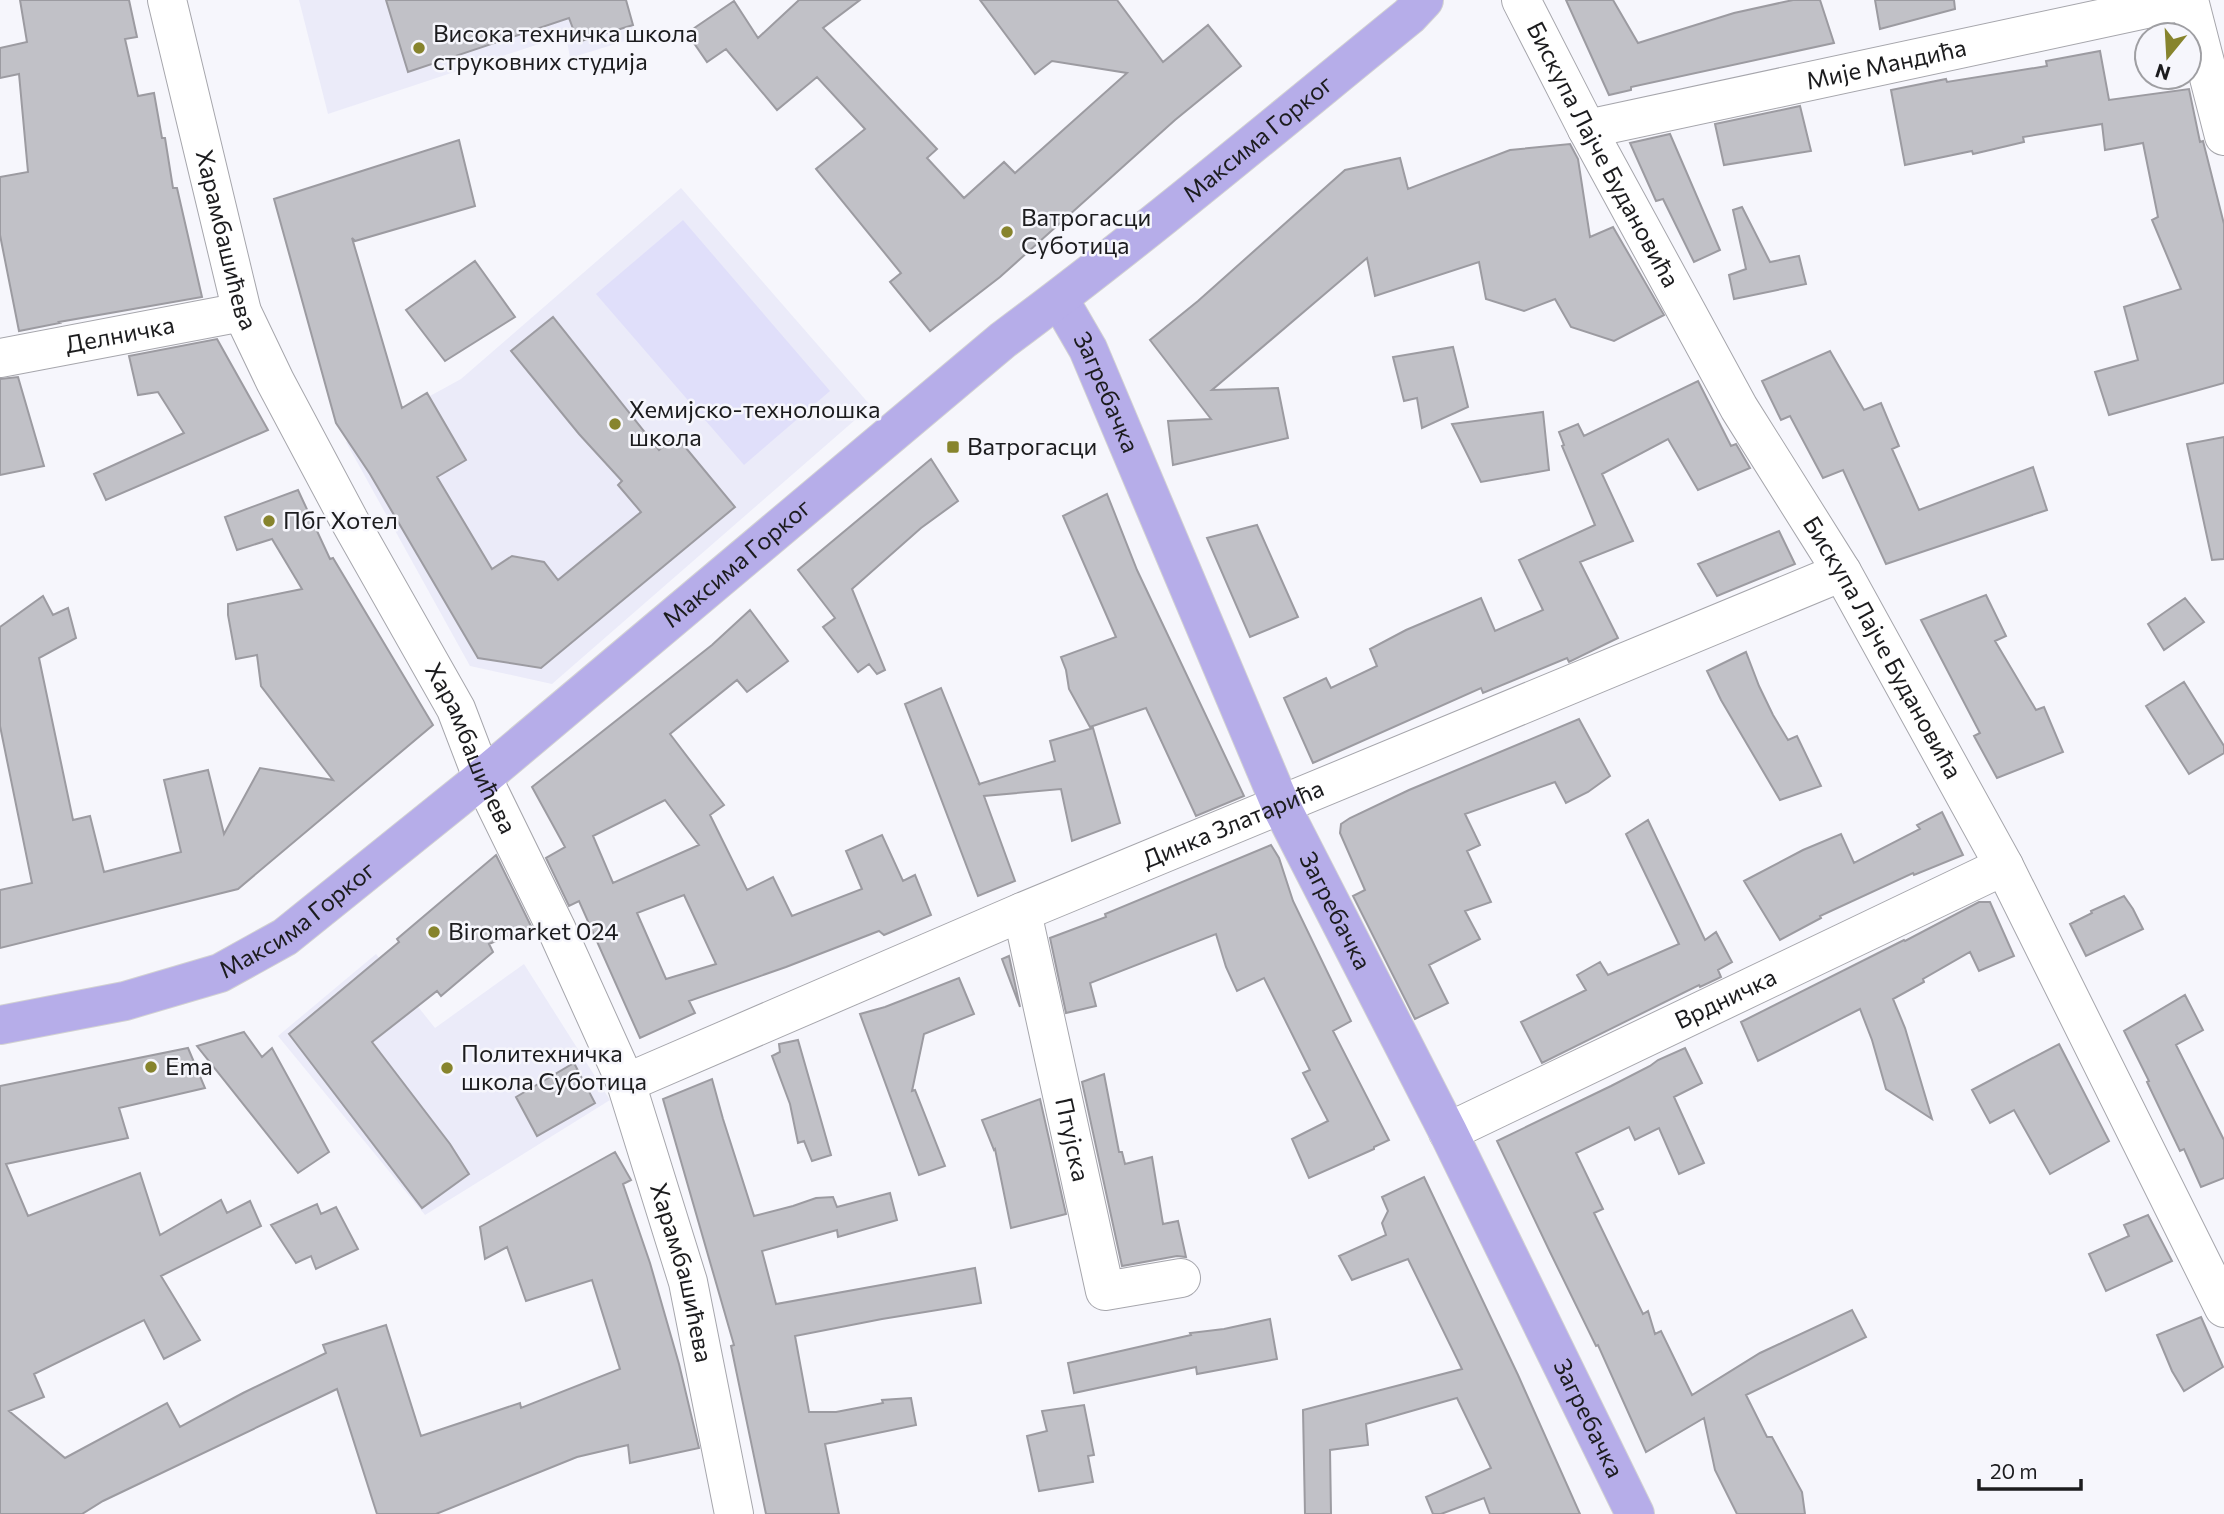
<svg xmlns="http://www.w3.org/2000/svg" width="2224" height="1514" viewBox="0 0 2224 1514" font-family="Commissioner,sans-serif">
<style>
.built{fill:#ebebf9}
.green{fill:#e0dffa}
.building{fill:#c1c1c7;stroke:#9c9ba1;stroke-width:2;fill-rule:evenodd}
.lines{fill:none;stroke-linecap:round;stroke-linejoin:round}
.minor-casing{stroke:#a6a6ac;stroke-width:40}
.major-casing{stroke:#d2d2d2;stroke-width:40}
.minor{stroke:#fff;stroke-width:38}
.major{stroke:#b6ade9;stroke-width:38}
.poi-dot{fill:#87842d;stroke:#f6f6fc;stroke-width:2.5}
.labels{text-anchor:middle;stroke-width:5;stroke-linejoin:round;paint-order:stroke}
.poi-label{font-size:24px;fill:#1c1c1e;stroke:#f6f6fc;text-anchor:start}
.street-label{font-size:24px;fill:#1c1c1e;stroke:#f6f6fc}
</style>
<rect width="100%" height="100%" fill="#f6f6fc"/>
<!-- built -->
<path class="built" d="M299,0H626L635,38L570,58L566,35L328,114Z
M681,188L871,406L552,684L470,666L346,442L461,379Z
M376,954L435,1028L524,964L610,1100L425,1215L278,1036Z"/>
<!-- green -->
<path class="green" d="M683,220L830,391L744,465L596,294Z"/>
<!-- building -->
<path class="building" d="M20,0H129L137,37L125,39L138,96L154,93L162,138H165L173,188H177L202,297L59,322L60,323L19,331L0,235V177L28,172L19,74L0,78V48L27,42Z
M386,0H626L633,25L578,42L569,18L408,72Z
M799,0H860L823,28L937,149L927,158L964,198L1004,162L1015,173L1127,73L1052,61L1035,74L980,0H1117L1163,62L1208,25L1241,66L1175,120L1000,277L930,331L890,282L901,273L816,169L865,129L817,77L777,110L726,49L707,62L687,33L734,1L758,38Z
M1566,0H1613L1638,43L1734,13L1793,0H1820L1834,43L1631,87V90L1609,95Z
M1875,0H1954L1955,9L1880,29Z
M2100,51L2109,100L2189,89L2200,142L2203,141L2224,224V383L2109,415L2095,372L2138,360L2124,307L2181,289L2152,220L2158,217L2143,143L2105,150L2102,124L2023,137L2024,142L1973,154L1972,151L1905,165L1891,90L1946,79L1947,82L2047,66L2046,61Z
M1800,106L1811,151L1724,165L1715,124Z
M1670,134L1720,250L1694,262L1663,199L1656,201L1630,143Z
M459,140L475,206L355,241L352,238L402,408L427,393L466,460L437,477L492,569L512,556L544,562L558,580L641,512L618,485L622,481L579,434L511,351L553,317L659,450L676,436L735,507L541,668L478,658L370,474L336,423L274,199Z
M1570,144L1578,159L1590,237L1613,227L1664,315L1614,341L1571,327L1555,299L1524,311L1486,299L1479,262L1375,296L1367,258L1212,390L1278,388L1288,438L1173,465L1168,421L1211,419L1150,340L1198,301L1345,170L1400,158L1408,189L1510,150Z
M1742,207L1770,262L1799,256L1806,284L1734,299L1729,275L1746,269L1733,210Z
M475,261L515,317L445,361L406,310Z
M217,339L268,430L106,500L94,474L184,433L158,392L138,395L129,356Z
M1453,347L1468,407L1422,428L1417,398L1404,401L1393,357Z
M1830,351L1864,410L1881,403L1899,446L1892,449L1919,510L2033,467L2047,510L1886,564L1843,470L1823,478L1790,416L1781,420L1762,381Z
M18,377L44,466L0,475V379Z
M1698,381L1731,446L1736,444L1750,468L1698,490L1668,439L1602,474L1633,541L1580,562L1618,638L1569,662L1567,658L1483,693L1481,688L1313,763L1284,698L1326,678L1331,688L1377,666L1370,649L1406,630L1481,598L1495,631L1543,610L1519,560L1595,525L1562,446L1564,445L1559,432L1578,424L1584,436Z
M1543,412L1549,470L1481,482L1452,424Z
M2224,437V559L2212,560L2187,444Z
M931,459L958,501L921,528L852,589L885,670L877,674L869,664L858,672L823,627L835,618L798,570Z
M298,490L330,559L333,558L433,725L238,889L0,948V890L32,883L0,726V627L43,596L53,615L68,608L76,638L39,658L73,820L90,816L104,872L181,852L164,780L208,770L224,834L260,768L333,780L261,686L257,655L236,659L228,615V604L302,589L272,539L237,550L225,517Z
M1107,494L1137,570L1244,796L1196,816L1146,708L1090,727L1069,689L1066,670L1061,657L1116,637L1063,516Z
M1257,525L1298,617L1250,637L1207,538Z
M1779,531L1795,564L1717,596L1698,564Z
M1986,595L2006,636L1995,641L2036,710L2044,707L2063,752L1997,778L1974,736L1980,733L1921,620Z
M2185,598L2204,622L2164,650L2148,624Z
M750,610L788,661L747,692L737,680L670,734L724,805L710,815L747,890L773,877L792,916L862,889L846,851L882,835L903,881L915,875L931,915L884,935L879,931L786,967L689,1001L695,1013L640,1038L579,901L569,906L546,858L565,847L532,787L712,645ZM665,800L699,845L613,883L593,836ZM684,895L716,964L666,979L637,913Z
M1746,652L1759,686L1773,715L1788,740L1797,736L1821,786L1780,800L1721,700L1707,671Z
M2184,682L2224,746V753L2189,774L2146,706Z
M941,688L980,785L979,784L1055,761L1050,741L1093,728L1120,823L1072,841L1061,789L984,796L1015,881L978,896L905,704Z
M1579,719L1610,776L1588,792L1566,803L1555,782L1465,814L1480,845L1467,851L1491,902L1465,911L1480,939L1429,965L1448,1003L1415,1019L1353,896L1365,890L1340,833L1341,824L1350,818L1409,790Z
M1942,812L1963,855L1914,875L1913,873L1820,916L1821,918L1780,940L1744,881L1803,850L1841,834L1854,863L1920,829L1917,825Z
M1648,820L1705,940L1716,932L1732,962L1718,970L1721,977L1700,987L1699,985L1542,1063L1521,1022L1586,990L1577,975L1600,962L1608,975L1679,944L1626,834Z
M1271,845L1279,858L1293,901L1351,1021L1333,1031L1389,1140L1374,1147V1149L1309,1178L1292,1139L1328,1121L1303,1073L1310,1070L1264,978L1237,991L1226,967L1216,934L1090,983L1096,1006L1066,1013L1050,938L1106,917L1105,914Z
M496,855L531,926L489,944L493,952L441,996L437,991L372,1042L450,1144L469,1174L422,1208L289,1034L399,942L397,939Z
M2124,896L2133,909L2143,929L2086,956L2070,924L2092,913L2091,911Z
M1979,902H1990L2014,956L1979,971L1970,952L1923,979L1924,982L1893,999L1905,1028L1932,1119L1886,1089L1872,1040L1860,1009L1758,1061L1741,1022L1904,940L1905,941Z
M1009,956L1020,1007L1002,959Z
M959,978L974,1014L924,1034L912,1091L915,1090L945,1166L919,1175L860,1014L885,1007Z
M2185,995L2203,1030L2176,1045L2224,1140V1178L2201,1187L2184,1149L2180,1151L2147,1082L2149,1081L2124,1031Z
M244,1032L262,1057L272,1048L329,1152L298,1173L197,1046Z
M798,1040L831,1155L812,1161L804,1141L798,1143L790,1104L772,1056L780,1052L779,1044Z
M2059,1044L2109,1141L2050,1174L2014,1110L1990,1123L1972,1090Z
M188,1048L205,1088L119,1108L128,1138L6,1164L28,1216L140,1173L160,1235L221,1200L227,1213L250,1201L261,1226L161,1276L200,1340L164,1359L144,1320L34,1374L44,1397L9,1411L65,1458L167,1403L180,1427L243,1393L326,1353L323,1345L386,1325L421,1436L520,1403L521,1408L620,1369L592,1280L526,1301L507,1247L485,1259L480,1227L615,1152L631,1180L623,1184L650,1263L679,1364L699,1448L630,1463L628,1445L577,1457L436,1514H377L337,1389L103,1501L82,1514H0V1086Z
M1685,1048L1702,1083L1674,1097L1704,1163L1679,1174L1659,1128L1635,1140L1629,1127L1576,1153L1603,1209L1594,1213L1643,1314L1648,1311L1655,1334L1661,1331L1692,1395L1760,1353L1852,1310L1866,1337L1746,1395L1767,1437H1772L1802,1492L1805,1514H1737L1715,1470L1704,1418L1646,1452L1598,1345L1596,1346L1550,1252L1497,1141L1611,1086L1650,1066L1658,1060Z
M574,1063L595,1103L537,1136L516,1097Z
M1104,1074L1119,1152H1122L1125,1164L1152,1157L1163,1224L1178,1221L1186,1257L1177,1256L1122,1266L1082,1082Z
M712,1079L723,1119L754,1216L793,1206L816,1198L833,1197L837,1207L890,1193L897,1220L838,1237L837,1230L762,1251L776,1304L975,1268L981,1303L882,1319L795,1336L809,1412H836L883,1403L882,1400L911,1398L916,1425L825,1444L839,1514H766L731,1346L734,1345L663,1099Z
M1040,1099L1066,1214L1011,1228L995,1149L994,1150L982,1120Z
M1424,1177L1518,1375L1580,1514H1490L1484,1498L1441,1514H1433L1426,1497L1491,1468L1457,1398L1366,1424L1368,1445L1330,1450L1331,1514H1305L1303,1410L1462,1369L1408,1259L1352,1280L1339,1256L1386,1235L1382,1223L1388,1211L1382,1197Z
M317,1204L321,1214L336,1207L358,1249L316,1269L311,1256L296,1263L271,1225Z
M2148,1215L2172,1261L2106,1291L2089,1254L2129,1236L2124,1225Z
M2201,1317L2223,1367L2184,1391L2172,1371L2157,1335Z
M1270,1319L1277,1359L1197,1374L1196,1367L1074,1393L1068,1363L1191,1335L1190,1333L1224,1329Z
M1084,1405L1094,1455L1088,1456L1093,1482L1039,1491L1027,1436L1047,1431L1042,1411Z"/>
<g class="lines">
<!-- minor casing -->
<g class="minor-casing">
<g id="minor">
<path id="s1" d="M167,0L242,312L275,381L349,520L456,709L482,777L556,928L626,1083L688,1282L734,1514"/>
<path id="s2" d="M1521,0L1587,129L1739,408L1842,572L2004,866L2224,1308"/>
<path d="M2189,0L2224,136"/>
<path id="s3" d="M1587,129L2188,0"/>
<path id="s4" d="M0,358L242,312"/>
<path id="s5" d="M1022,912L1105,1291L1181,1278"/>
<path id="s6" d="M626,1083L1022,912L1842,572"/>
<path id="s7" d="M1448,1132L2004,866"/>
</g>
</g>
<!-- major casing -->
<g class="major-casing">
<g id="major">
<path id="s8" d="M1059,299L1088,349L1281,806L1448,1132L1635,1514"/>
<path id="s9" d="M0,1025L125,1001L220,973L285,937L469,789L1003,340C1142,237 1275,125 1409,16L1424,0"/>
</g>
</g>
<!-- minor -->
<use href="#minor" class="minor"/>
<!-- major -->
<use href="#major" class="major"/>
</g>
<!-- markers -->
<g class="poi-dot">
<circle cx="419" cy="48" r="7"/>
<circle cx="1007" cy="232" r="7"/>
<circle cx="615" cy="424" r="7"/>
<rect x="946" y="440" width="14" height="14" rx="3.5"/>
<circle cx="269" cy="521" r="7"/>
<circle cx="434" cy="932" r="7"/>
<circle cx="151" cy="1067" r="7"/>
<circle cx="447" cy="1068" r="7"/>
</g>
<g class="labels">
<!-- poi labels -->
<g class="poi-label">
<text x="433" y="42">Висока техничка школа<tspan x="433" dy="28">струковних студија</tspan></text>
<text x="1021" y="226">Ватрогасци<tspan x="1021" dy="28">Суботица</tspan></text>
<text x="629" y="418">Хемијско-технолошка<tspan x="629" dy="28">школа</tspan></text>
<text x="967" y="455">Ватрогасци</text>
<text x="283" y="529">Пбг Хотел</text>
<text x="448" y="940">Biromarket 024</text>
<text x="461" y="1062">Политехничка<tspan x="461" dy="28">школа Суботица</tspan></text>
<text x="165" y="1075">Ema</text>
</g>
<!-- street labels -->
<g class="street-label">
<text dy="8" stroke="none"><textPath href="#s3" startOffset="306">Мије Мандића</textPath></text>
<text dy="8" stroke="none"><textPath href="#s9" startOffset="1559">Максима Горког</textPath></text>
<text dy="8" stroke="none"><textPath href="#s2" startOffset="175">Бискупа Лајче Будановића</textPath></text>
<text dy="8" stroke="none"><textPath href="#s1" startOffset="247">Харамбашићева</textPath></text>
<text dy="8" stroke="none"><textPath href="#s4" startOffset="122">Делничка</textPath></text>
<text dy="8" stroke="none"><textPath href="#s8" startOffset="105">Загребачка</textPath></text>
<text dy="8" stroke="none"><textPath href="#s9" startOffset="887">Максима Горког</textPath></text>
<text dy="8" stroke="none"><textPath href="#s2" startOffset="742">Бискупа Лајче Будановића</textPath></text>
<text dy="8" stroke="none"><textPath href="#s1" startOffset="814">Харамбашићева</textPath></text>
<text dy="8" stroke="none"><textPath href="#s6" startOffset="660">Динка Златарића</textPath></text>
<text dy="8" stroke="none"><textPath href="#s8" startOffset="672">Загребачка</textPath></text>
<text dy="8" stroke="none"><textPath href="#s9" startOffset="320">Максима Горког</textPath></text>
<text dy="8" stroke="none"><textPath href="#s7" startOffset="308">Врдничка</textPath></text>
<text dy="8" stroke="none"><textPath href="#s5" startOffset="233">Птујска</textPath></text>
<text dy="8" stroke="none"><textPath href="#s1" startOffset="1381">Харамбашићева</textPath></text>
<text dy="8" stroke="none"><textPath href="#s8" startOffset="1239">Загребачка</textPath></text>
</g>
</g>
<!-- north arrow -->
<g transform="translate(2168 56) rotate(198)"><circle r="33" fill="#f6f6fc" stroke="#9f9fa3" stroke-width="2"/>
<path d="M0-5L12 26L0 18L-12 26Z" fill="#87842d"/>
<text y="-10" font-size="19" font-weight="bold" text-anchor="middle" fill="#1c1c1e">N</text>
</g>
<!-- scale -->
<path d="M1979 1479v10h102v-10" fill="none" stroke="#1c1c1e" stroke-width="3.5"/>
<text x="1990" y="1479" font-size="21" fill="#1c1c1e" stroke="#f6f6fc" stroke-width="5" paint-order="stroke">20 m</text>
</svg>
